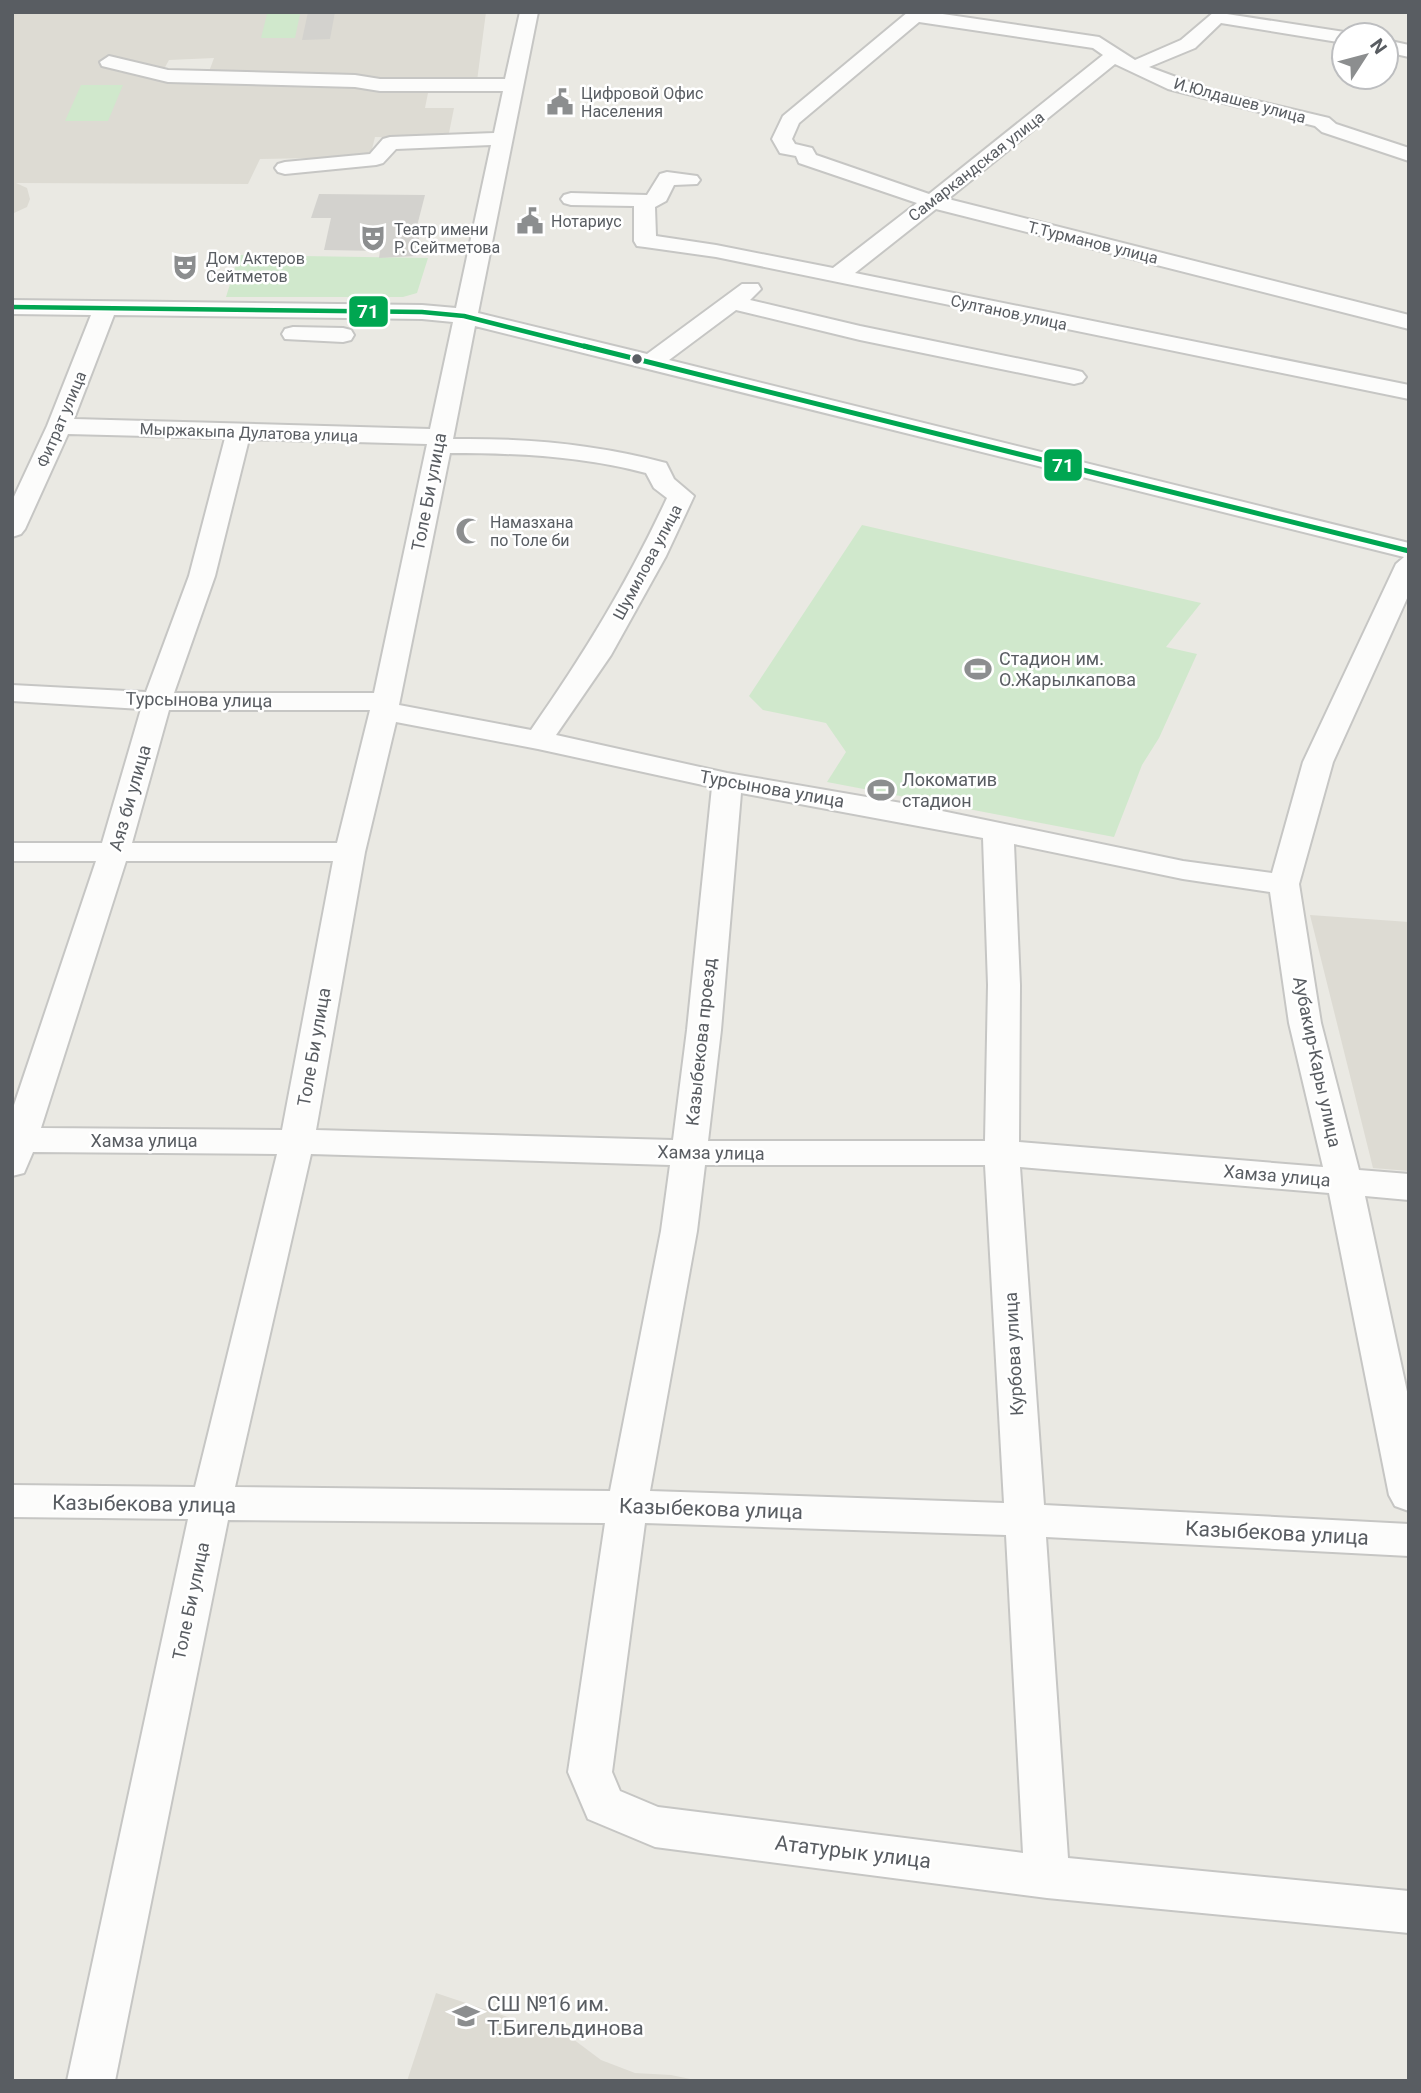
<svg xmlns="http://www.w3.org/2000/svg" width="1421" height="2093" viewBox="0 0 1421 2093" font-family="Roboto,sans-serif">
<style>
.education{fill:#dddbd3}
.green{fill:#d0e8cc}
.building{fill:#d3d2ce}
.lines{fill:none;stroke-linecap:round;stroke-linejoin:round}
.minor-casing{stroke:#c6c6c4;stroke-width:4}
.minor{fill:#fcfcfb;fill-rule:evenodd}
.bus-1-far1-casing{stroke:#fff;stroke-width:8}
.bus-1-casing{stroke:#fff;stroke-width:10}
.bus-1-far1{stroke:#00a651;stroke-width:4.5}
.bus-1{stroke:#00a651;stroke-width:5}
.bus-dot{fill:#595d62;stroke:#fff;stroke-width:2.5}
.labels{text-anchor:middle;stroke-width:5;stroke-linejoin:round;paint-order:stroke}
.far-poi-label{font-size:16px;fill:#595d62;stroke:#fff;text-anchor:start}
.far-street-label{font-size:16px;fill:#595d62;stroke:#fff}
.street-label{font-size:18px;fill:#595d62;stroke:#fff}
.poi-label{font-size:18px;fill:#595d62;stroke:#fff;text-anchor:start}
.near-street-label{font-size:21px;fill:#595d62;stroke:#fff}
.near-poi-label{font-size:21px;fill:#595d62;stroke:#fff;text-anchor:start}
.line-badge{stroke:#fff;stroke-width:2.5}
.badge-label{font-size:19px;text-anchor:middle;font-weight:bold;fill:#fff}
</style>
<rect width="100%" height="100%" fill="#eae9e3"/>
<!-- education -->
<path class="education" d="M12,12H486L477,81L207,77L214,58L169,60L158,80L229,82L234,85L341,84V87L429,88L425,108H454L448,138L375,137L370,157L260,159L248,184L16,183L27,188L30,199L27,207L14,213L12,219Z
M1310,915L1409,922V1171L1373,1168Z
M436,1993L573,2039L601,2060L635,2073L671,2075L700,2081H407Z"/>
<!-- green -->
<path class="green" d="M267,14H300L295,38H261Z
M81,85H123L108,121H65Z
M239,255L428,258L417,293L403,297H226Z
M862,525L1201,603L1166,647L1197,654L1159,738L1142,765L1114,837L827,782L846,752L826,723L763,710L749,696Z"/>
<!-- building -->
<path class="building" d="M308,12H335L330,39L302,40Z
M319,194L425,195L417,226H421L416,256L379,258L380,251L324,250L331,218H311Z"/>
<g class="lines">
<!-- minor casing -->
<g class="minor-casing">
<path id="minor" d="M520,12H538L478,313L647,354L742,284H758L761,289L750,300L860,326L1074,370L1082,372L1086,377L1082,382L1074,384L860,340L736,310L669,360L1409,543V594L1333,762L1299,884L1321,1023L1359,1170L1409,1174V1200L1365,1196L1409,1401V1511L1395,1506L1389,1495L1329,1193L1020,1167L1044,1505L1409,1524V1556L1046,1537L1068,1858L1409,1891V1933L1047,1898L655,1847L588,1819L568,1772L605,1523L228,1520L115,2081H67L188,1519L12,1517V1485L195,1487L277,1154L33,1152L24,1173L12,1176V1111L96,861H12V843H102L141,709L12,701V685L146,692L189,576L225,438L68,434L25,529L21,534L12,537V501L47,426L91,315L12,314V300L422,305L456,308L491,145L396,149L383,163L376,165L285,174L278,172L275,168L278,164L285,162L370,154L383,139L390,137L494,133L503,91H380L355,87L168,82L102,66L100,62L109,56L168,70L355,75L380,79H505ZM114,315L422,319L453,322L430,429L74,419ZM475,326L1404,557L1396,564L1303,762L1272,873L1183,861L913,805L727,773L556,735L611,655L666,556L694,496L674,479L666,463C595,444 525,438 453,439ZM249,439L427,444L374,693H174L215,576ZM450,453C516,453 582,456 646,473L654,488L667,498C628,582 584,654 531,730L399,705ZM169,710H370L337,843H132ZM396,722L538,749L712,787L687,1030L673,1140L316,1130L365,852ZM741,793L983,838L988,985L985,1141H708L721,1030ZM1014,844L1183,879L1270,892L1289,1023L1323,1167L1019,1142L1020,985ZM126,861H333L282,1130L41,1128ZM311,1154L670,1165L661,1231L610,1491L235,1487ZM705,1165H985L1004,1503L650,1491L697,1231ZM645,1523L1006,1535L1023,1853L658,1807L620,1791L612,1772Z
M908,12H929L1099,37L1135,60L1181,40L1214,12L1351,33L1352,35H1344V43L1221,23L1195,48L1149,67L1211,90L1329,118L1336,124L1409,148V161L1322,132L1315,126L1168,89L1115,64L948,199L1409,315V329L936,209L855,273L1409,385V399L716,257L645,247L637,246L634,241V206L571,205L564,203L561,199L564,195L571,193L647,195L660,174L667,172L697,176L700,180L697,184L674,185L666,201L655,207L656,236L716,245L833,268L917,203L799,163L796,156L780,153L772,139L783,116ZM919,22L1093,48L1103,55L929,194L816,155L812,148L795,144L792,139L799,123Z
M1386,40L1409,45V57L1386,52Z
M293,327L343,328L351,330L354,335L351,340L343,342L285,339L282,334L285,329Z"/>
</g>
<!-- minor -->
<use href="#minor" class="minor"/>
<!-- bus-1-far1 casing -->
<g class="bus-1-far1-casing">
<path id="bus-1-far1" d="M12,307L422,312L464,316L591,348"/>
</g>
<!-- bus-1 casing -->
<g class="bus-1-casing">
<path id="bus-1" d="M584,346L1409,551"/>
</g>
<!-- bus-1-far1 -->
<use href="#bus-1-far1" class="bus-1-far1"/>
<!-- bus-1 -->
<use href="#bus-1" class="bus-1"/>
</g>
<!-- icons -->
<defs>
<g id="civic-bare" transform="scale(2.1)"><path d="M-.6-6.5H3V-4.5H.6V-3L4-1V1h2V6H-6V1h2V-1L-.6-3ZM-1.2 2.5V6h2.4V2.5Z" fill="#8c8e8f" stroke="#fff" stroke-width="2.5" paint-order="stroke"/></g>
<g id="theatre-bare" transform="scale(2.1)"><path d="M-5-5.5Q0-4 5-5.5V0Q5 5 0 6Q-5 5-5 0ZM-3.3-2.5H-1v1.5H-3.3ZM1-2.5H3.3v1.5H1ZM-2.8 1Q0 5.5 2.8 1Z" fill="#8c8e8f" stroke="#fff" stroke-width="2.5" paint-order="stroke"/></g>
<g id="mosque-bare" transform="scale(2.1)"><path d="M3.5-4.9A6 6 0 1 0 3.5 4.9A5 5 0 1 1 3.5-4.9Z" fill="#8c8e8f" stroke="#fff" stroke-width="2.5" paint-order="stroke"/></g>
<g id="stadium-bare" transform="scale(2.1)"><path d="M0-5a6.5 5 0 1 0 0 10a6.5 5 0 1 0 0-10ZM-3.5-1.8h7v3.6h-7Z" fill="#8c8e8f" stroke="#fff" stroke-width="2.5" paint-order="stroke"/></g>
<g id="school-bare" transform="scale(2.1)"><path d="M0-5L7-2L0 1L-7-2ZM-4 1L0 2.5L4 1V4Q0 6-4 4Z" fill="#8c8e8f" stroke="#fff" stroke-width="2.5" paint-order="stroke"/></g>
</defs>
<g fill-rule="evenodd">
<use href="#civic-bare" x="560" y="102"/>
<use href="#civic-bare" x="530" y="221"/>
<use href="#theatre-bare" x="373" y="238"/>
<use href="#theatre-bare" x="185" y="267"/>
<use href="#mosque-bare" x="469" y="531"/>
<use href="#stadium-bare" x="978" y="669"/>
<use href="#stadium-bare" x="881" y="790"/>
<use href="#school-bare" x="466" y="2016"/>
</g>
<!-- markers -->
<circle class="bus-dot" cx="637" cy="359" r="6"/>
<g class="labels">
<!-- far-poi labels -->
<g class="far-poi-label">
<text x="581" y="99">Цифровой Офис<tspan x="581" dy="18">Населения</tspan></text>
<text x="551" y="227">Нотариус</text>
<text x="394" y="235">Театр имени<tspan x="394" dy="18">Р. Сейтметова</tspan></text>
<text x="206" y="264">Дом Актеров<tspan x="206" dy="18">Сейтметов</tspan></text>
<text x="490" y="528">Намазхана<tspan x="490" dy="18">по Толе би</tspan></text>
</g>
<!-- far-street labels -->
<g class="far-street-label">
<text transform="translate(1240 100) rotate(15)" y="6">И.Юлдашев улица</text>
<text transform="translate(976 166) rotate(-38)" y="6">Самаркандская улица</text>
<text transform="translate(1093 242) rotate(14)" y="6">Т.Турманов улица</text>
<text transform="translate(1009 312) rotate(12)" y="6">Султанов улица</text>
<text transform="translate(61 419) rotate(-67)" y="6">Фитрат улица</text>
<text transform="translate(249 432) rotate(2)" y="6">Мыржакыпа Дулатова улица</text>
<text transform="translate(647 562) rotate(-62)" y="6">Шумилова улица</text>
</g>
<!-- street labels -->
<g class="street-label">
<text transform="translate(429 492) rotate(-79)" y="6">Толе Би улица</text>
<text transform="translate(199 700) rotate(1)" y="6">Турсынова улица</text>
<text transform="translate(772 789) rotate(10)" y="6">Турсынова улица</text>
<text transform="translate(130 798) rotate(-74)" y="6">Аяз би улица</text>
<text transform="translate(701 1042) rotate(-84)" y="6">Казыбекова проезд</text>
<text transform="translate(314 1047) rotate(-80)" y="6">Толе Би улица</text>
<text transform="translate(1317 1062) rotate(78)" y="6">Аубакир-Кары улица</text>
<text x="144" y="1147">Хамза улица</text>
<text transform="translate(711 1153) rotate(1)" y="6">Хамза улица</text>
<text transform="translate(1277 1176) rotate(5)" y="6">Хамза улица</text>
<text transform="translate(1014 1354) rotate(-93)" y="6">Курбова улица</text>
<text transform="translate(191 1601) rotate(-78)" y="6">Толе Би улица</text>
</g>
<!-- poi labels -->
<g class="poi-label">
<text x="999" y="665">Стадион им.<tspan x="999" dy="21">О.Жарылкапова</tspan></text>
<text x="902" y="786">Локоматив<tspan x="902" dy="21">стадион</tspan></text>
</g>
<!-- near-street labels -->
<g class="near-street-label">
<text transform="translate(144 1504) rotate(1)" y="7">Казыбекова улица</text>
<text transform="translate(711 1509) rotate(2)" y="7">Казыбекова улица</text>
<text transform="translate(1277 1533) rotate(3)" y="7">Казыбекова улица</text>
<text transform="translate(853 1852) rotate(7)" y="7">Ататурык улица</text>
</g>
<!-- near-poi labels -->
<g class="near-poi-label">
<text x="487" y="2011">СШ №16 им.<tspan x="487" dy="24">Т.Бигельдинова</tspan></text>
</g>
</g>
<g class="line-badge">
<rect x="348" y="295" width="41" height="33" rx="7" fill="#00a651"/>
<rect x="1043" y="448" width="40" height="34" rx="7" fill="#00a651"/>
</g>
<g class="badge-label">
<text x="368" y="318">71</text>
<text x="1063" y="472">71</text>
</g>
<!-- border -->
<rect width="1421" height="2093" fill="none" stroke="#595d62" stroke-width="28"/>
<!-- north arrow -->
<g transform="translate(1365 56) rotate(54)"><circle r="33" fill="#ffffff" stroke="#bdbec0" stroke-width="2"/>
<path d="M0-5L12 26L0 18L-12 26Z" fill="#8c8e8f"/>
<text y="-10" font-size="19" font-weight="bold" text-anchor="middle" fill="#595d62">N</text>
</g>
</svg>
